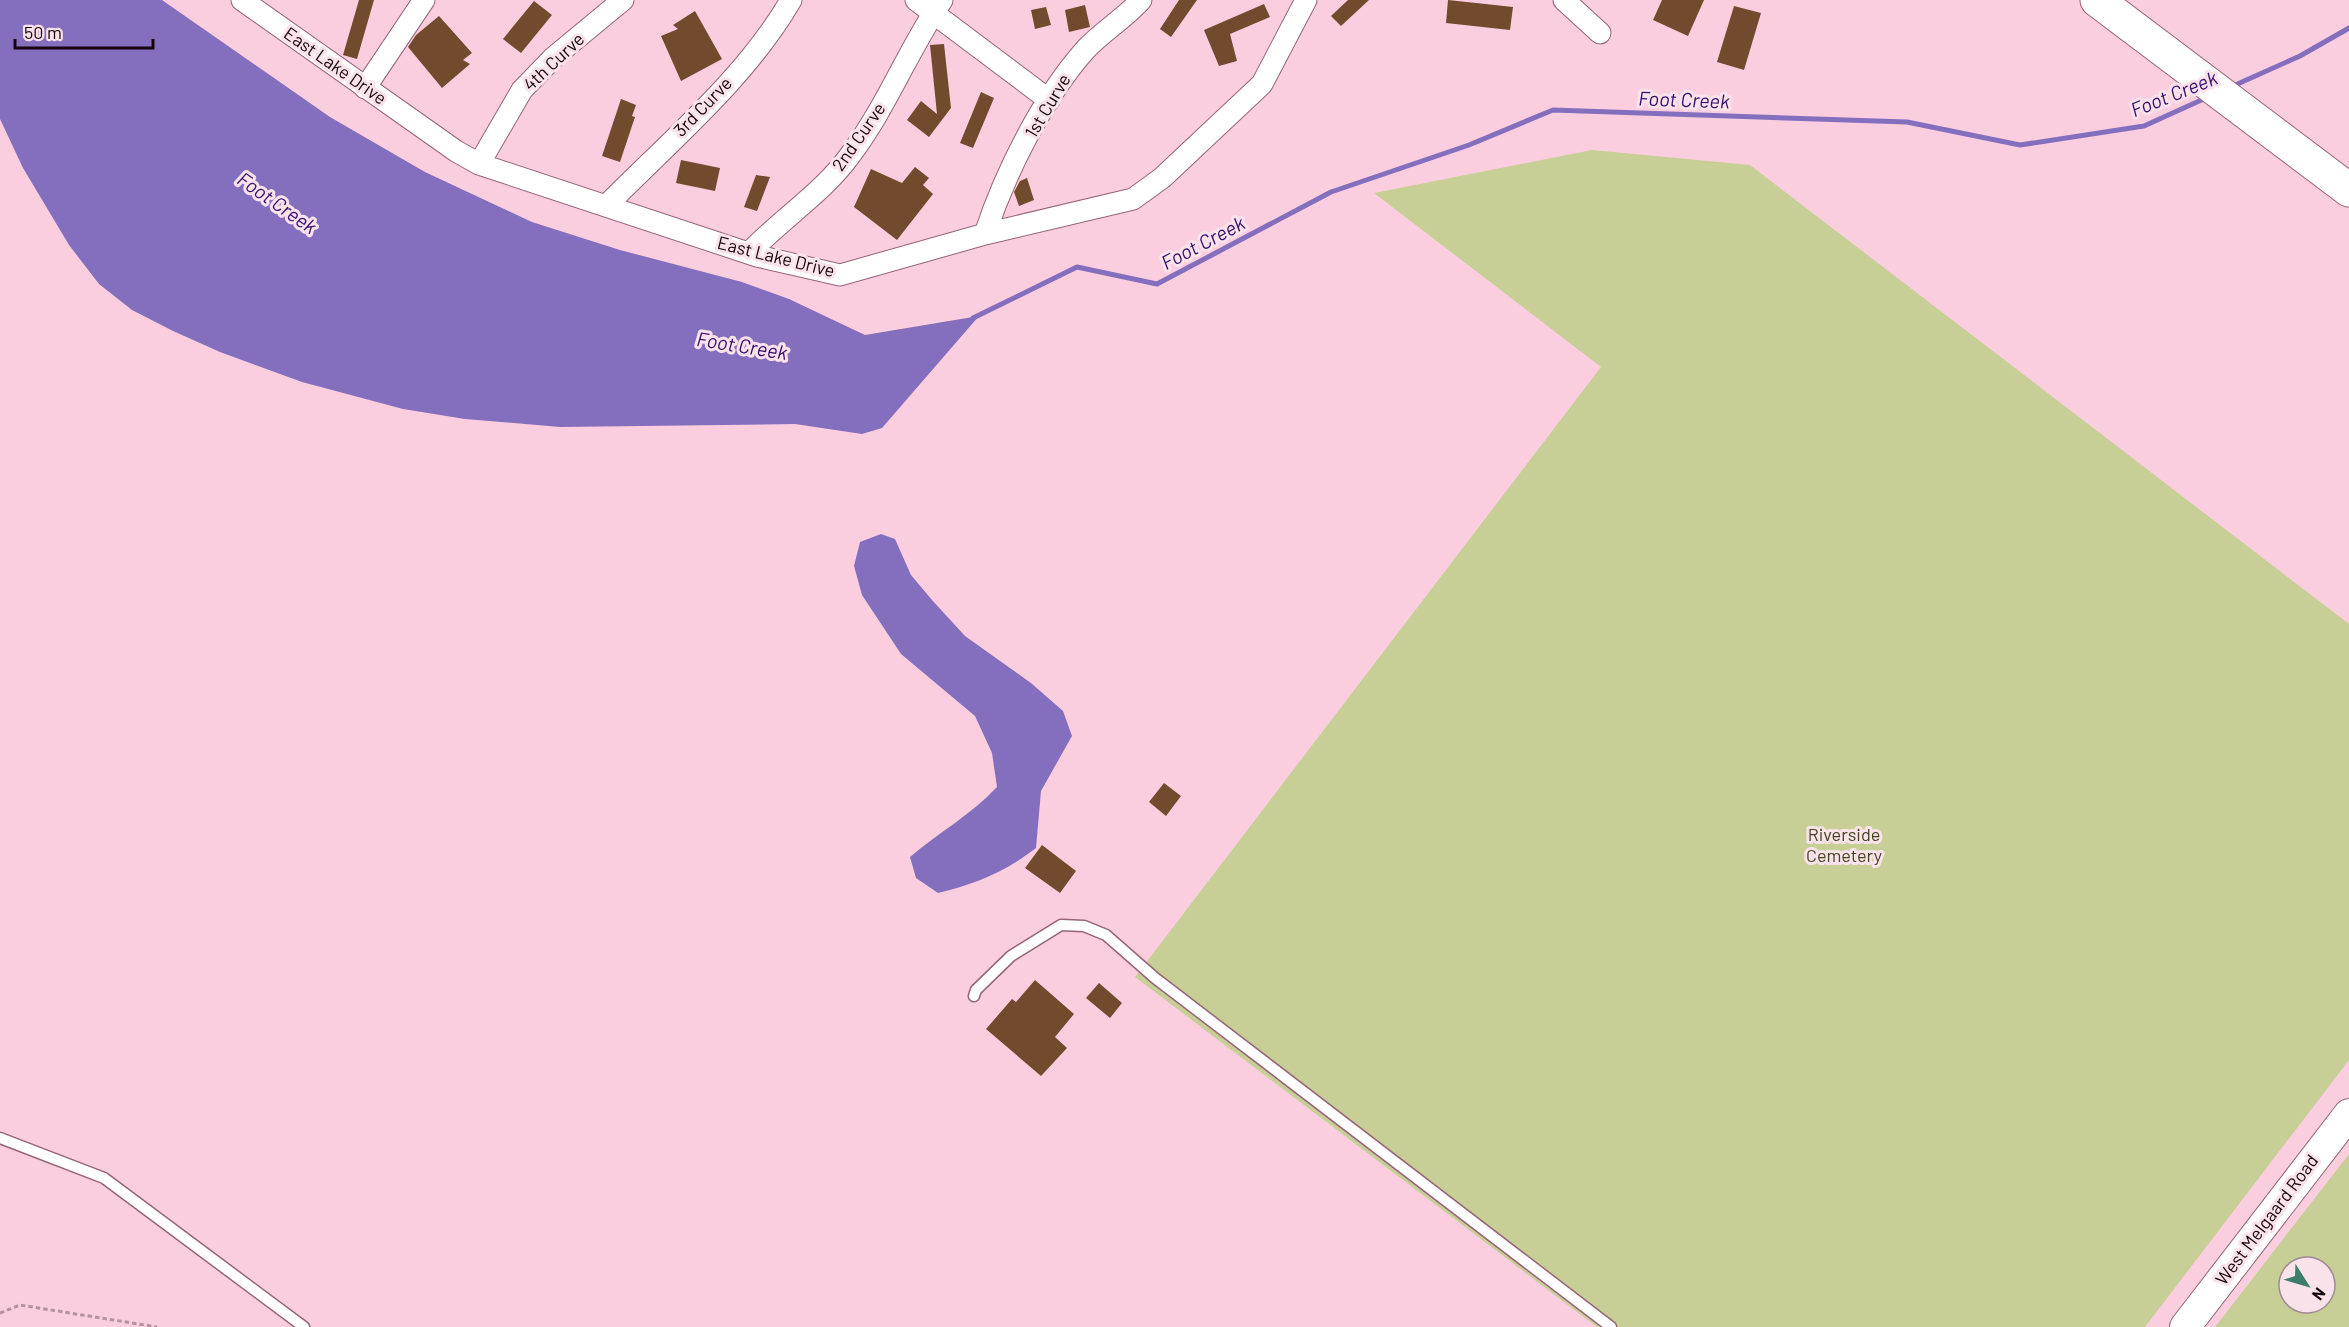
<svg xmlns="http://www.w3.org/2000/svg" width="2349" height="1327" viewBox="0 0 2349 1327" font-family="Barlow,sans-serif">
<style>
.green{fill:#c7cf97;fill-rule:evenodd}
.water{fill:#846fbf}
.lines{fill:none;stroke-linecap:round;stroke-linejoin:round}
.stream{stroke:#846fbf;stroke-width:5}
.building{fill:#724a2e}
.service-casing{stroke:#966478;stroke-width:13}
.minor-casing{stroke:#966478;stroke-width:23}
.secondary-casing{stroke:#966478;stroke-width:32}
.trunk-casing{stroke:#966478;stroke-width:35}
.path{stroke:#b6919f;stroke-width:3;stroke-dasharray:4.5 3;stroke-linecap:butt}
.service{stroke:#fff;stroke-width:10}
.minor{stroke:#fff;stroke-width:21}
.secondary{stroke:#fff;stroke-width:30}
.trunk{stroke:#fff;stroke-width:33}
.labels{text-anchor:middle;stroke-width:6;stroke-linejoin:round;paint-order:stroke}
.street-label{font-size:18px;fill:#16050c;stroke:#fae2eb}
.park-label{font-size:18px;fill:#42461e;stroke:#fae2eb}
.water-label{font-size:20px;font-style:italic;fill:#380f71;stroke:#fae2eb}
</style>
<rect width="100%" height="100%" fill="#fbcedf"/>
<!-- green -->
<path class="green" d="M1592,150L1750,165L2349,624V1060L2145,1327H1597L1135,977L1601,367L1374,193Z
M2349,1154V1327H2215ZM2289,1267H2325V1303H2289Z"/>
<!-- water -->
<path class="water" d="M0,0H162L330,117L425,172L532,222L620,250L742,282L789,299L865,335L979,316L882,428L862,434L795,424L560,427L465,419L403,409L302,382L220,352L173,331L132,310L99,284L69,245L23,168L0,119Z
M881,534L895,539L911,575L932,600L965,636L1031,683L1063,711L1072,736L1041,791L1036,848C1005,872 975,884 938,893L916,878L910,857C939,832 971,815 997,787L992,753L975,716L901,654L862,595L854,566L860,542Z"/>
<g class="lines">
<!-- stream -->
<path class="stream" d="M2233,86L2300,56L2349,28
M973,318L1077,267L1157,284L1331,192L1469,145L1553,110L1907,122L2020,145L2144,126L2208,97"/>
</g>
<!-- building -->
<path class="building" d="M359,0H374L357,59L343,55Z
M1179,0H1197L1171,37L1160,29Z
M1348,0H1369L1341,26L1331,16Z
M1448,0L1513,7L1510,30L1446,23Z
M1662,0H1704L1688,36L1653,20Z
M534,1L552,15L521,53L503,39Z
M1264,4L1270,17L1230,34L1237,61L1219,66L1204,30Z
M1085,5L1090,27L1069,32L1065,10Z
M1734,6L1761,13L1744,70L1717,62Z
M1046,7L1051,25L1035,29L1031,10Z
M695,11L722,59L681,81L661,36L678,29L673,25Z
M439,16L472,53L463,60L470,64L442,88L408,47L416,35Z
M944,44L951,108L929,137L907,120L921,101L937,114L930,45Z
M981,92L994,98L973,148L960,143Z
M621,99L636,105L632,116L635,117L620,162L602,156Z
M681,160L720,168L715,191L676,183Z
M915,167L929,178L923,185L933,194L897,240L854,207L871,169L902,183Z
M756,175L770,177L757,211L744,207Z
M1027,178L1034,200L1019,206L1014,192L1020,181Z
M1164,783L1181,796L1166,816L1149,802Z
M1042,845L1076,871L1060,893L1025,868Z
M1035,980L1074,1014L1055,1037L1067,1048L1041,1076L986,1029L1012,999L1016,1002Z
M1099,983L1122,1003L1110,1018L1086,998Z"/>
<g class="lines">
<!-- service casing -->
<g class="service-casing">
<path id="service" d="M974,996L976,990L1011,956L1061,925L1084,926L1106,935L1155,978L1611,1327
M0,1138L104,1178L304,1327"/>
</g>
<!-- minor casing -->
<g class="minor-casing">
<path id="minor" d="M242,0L456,151L479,164L757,256L840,275L985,234L1133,199L1162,178L1262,84L1306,0
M916,0L1049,100
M1564,0L1600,33
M365,88L424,0
M479,164L522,90L554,57L623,0
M606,206C669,142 746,78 791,0
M985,234C1005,173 1043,97 1086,49C1103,31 1125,18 1141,0
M749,253C781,219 824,192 851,154C887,106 908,50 942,0"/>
</g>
<!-- secondary casing -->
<g class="secondary-casing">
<path id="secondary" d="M2185,1327L2349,1114"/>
</g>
<!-- trunk casing -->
<g class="trunk-casing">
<path id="trunk" d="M2097,0L2349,190"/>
</g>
<!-- path -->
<path class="path" d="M0,1313L20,1305L157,1327"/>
<!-- service -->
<use href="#service" class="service"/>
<!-- minor -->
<use href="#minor" class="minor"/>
<!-- secondary -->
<use href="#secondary" class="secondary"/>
<!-- trunk -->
<use href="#trunk" class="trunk"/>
</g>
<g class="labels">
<!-- street labels -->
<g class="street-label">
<text transform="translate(554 62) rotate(-43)" y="6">4th Curve</text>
<text transform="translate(335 66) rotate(35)" y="6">East Lake Drive</text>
<text transform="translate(1048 106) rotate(-59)" y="6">1st Curve</text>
<text transform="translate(703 107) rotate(-46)" y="6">3rd Curve</text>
<text transform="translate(859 137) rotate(-55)" y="6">2nd Curve</text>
<text transform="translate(776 257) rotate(14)" y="6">East Lake Drive</text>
<text transform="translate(2267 1220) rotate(-53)" y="6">West Melgaard Road</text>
</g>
<!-- park labels -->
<g class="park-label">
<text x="1844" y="841">Riverside<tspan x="1844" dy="21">Cemetery</tspan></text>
</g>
<!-- water labels -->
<g class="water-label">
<text transform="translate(2174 94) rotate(-22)" y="7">Foot Creek</text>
<text transform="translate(1684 100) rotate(2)" y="7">Foot Creek</text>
<text transform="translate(277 203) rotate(35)" y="7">Foot Creek</text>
<text transform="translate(1203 243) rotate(-28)" y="7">Foot Creek</text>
<text transform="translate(742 346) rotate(9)" y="7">Foot Creek</text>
</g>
</g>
<!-- north arrow -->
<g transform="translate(2307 1285) rotate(127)"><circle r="28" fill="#fae2eb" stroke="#9f8a92" stroke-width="1.5"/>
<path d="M0-4.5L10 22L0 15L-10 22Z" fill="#3c7d6c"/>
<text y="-9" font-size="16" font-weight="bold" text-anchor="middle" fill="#16050c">N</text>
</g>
<!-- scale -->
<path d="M15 39v9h138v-9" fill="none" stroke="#16050c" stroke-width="3"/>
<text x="24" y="39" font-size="18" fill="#16050c" stroke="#fae2eb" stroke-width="4.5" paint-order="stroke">50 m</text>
</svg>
